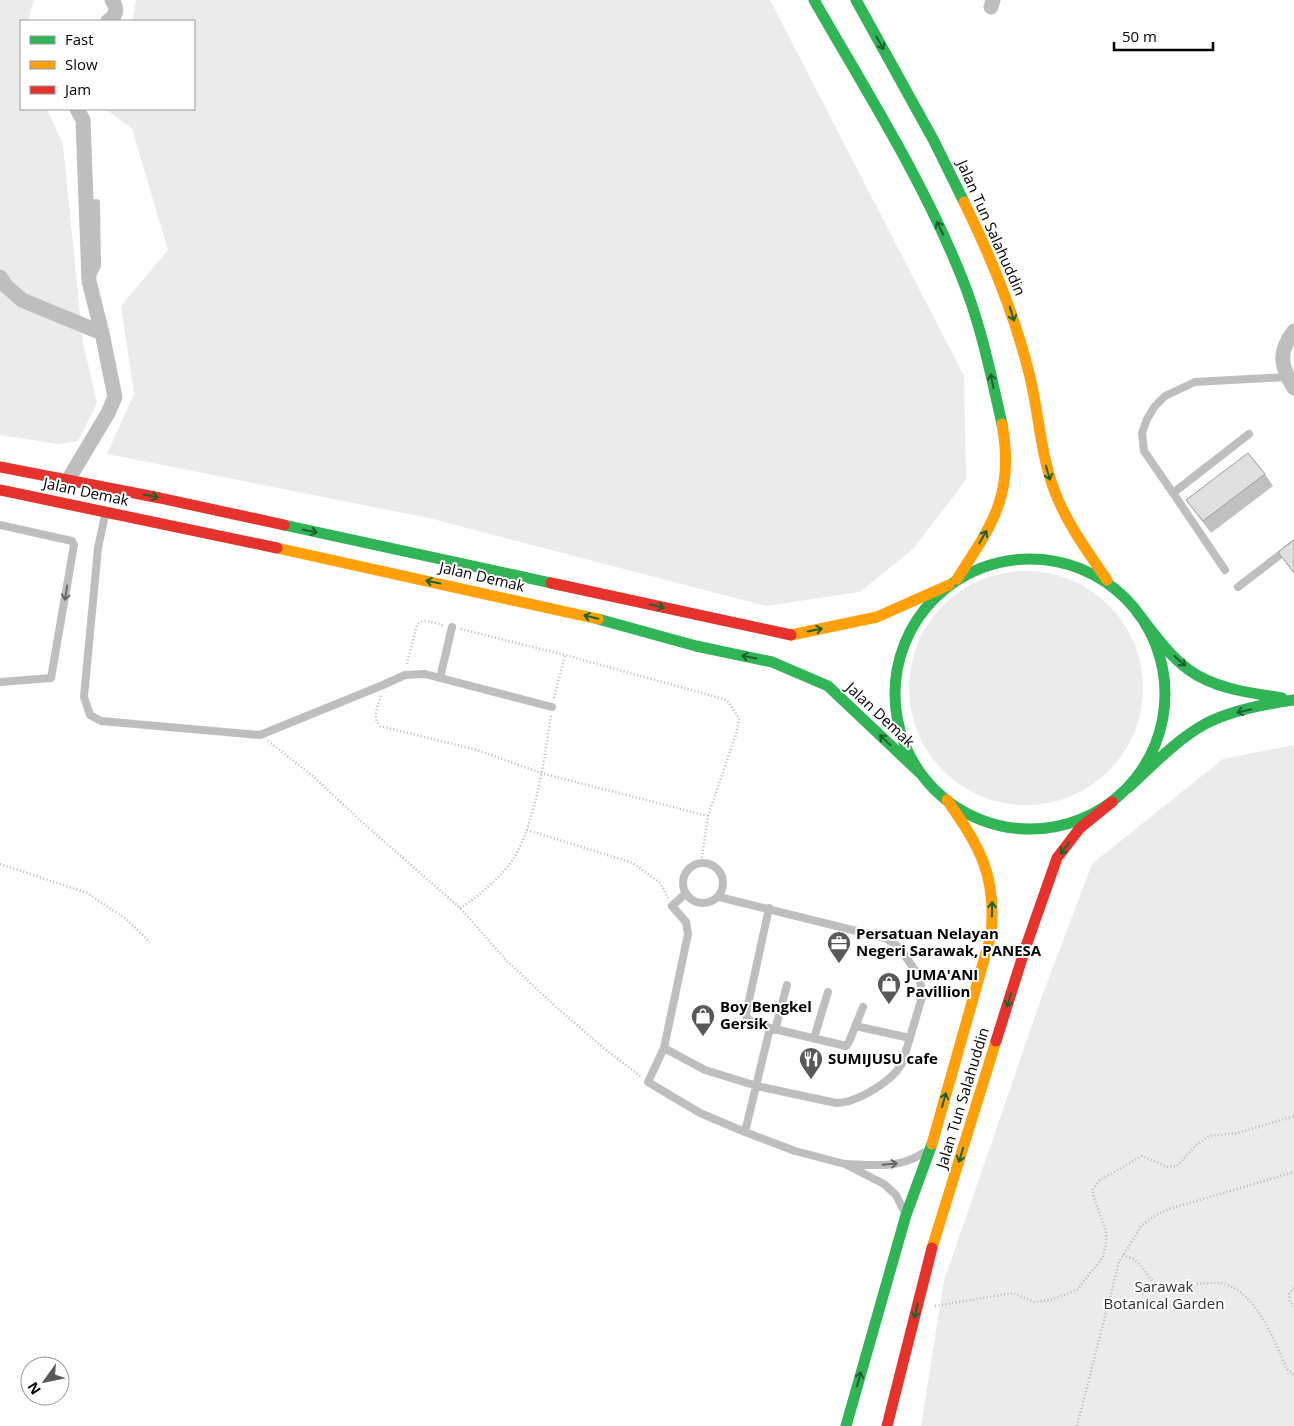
<svg xmlns="http://www.w3.org/2000/svg" width="1294" height="1426" viewBox="0 0 1294 1426" font-family="'Open Sans',sans-serif">
<style>
.green{fill:#ebebeb}
.lines{fill:none;stroke-linecap:round;stroke-linejoin:round}
.path{stroke:#b9b9b9;stroke-width:2.5;stroke-dasharray:1 2.5;stroke-linecap:butt}
.lane{stroke:#bebebe;stroke-width:8}
.street{stroke:#bebebe;stroke-width:15}
.fast{stroke:#30b455;stroke-width:11}
.slow{stroke:#ff9f0a;stroke-width:11}
.jam{stroke:#e5322d;stroke-width:11}
.wall{fill:#c0c0c0}
.building{fill:#dfdfdf;stroke:#9c9c9c}
.oneway{stroke:#1a632f}
.oneway2{stroke:#686868}
.labels{text-anchor:middle;stroke-width:4;stroke-linejoin:round;paint-order:stroke}
.street-label{font-size:15px;fill:#000;stroke:#fff}
.poi-label{font-size:15px;font-weight:bold;fill:#000;stroke:#fff;text-anchor:start}
.park-label{font-size:15px;fill:#323232;stroke:#fff}
</style>
<rect width="100%" height="100%" fill="#fff"/>
<!-- green -->
<path class="green" d="M0,0H34L28,21H21V109H47L63,145L83,343L97,403L78,441L58,444L0,435Z
M136,0H770L964,376L966,480L913,549L860,592L766,606L429,518L107,454L134,394L121,306L168,250L132,129L106,109H194V21H133Z
M909 688a117 117 0 1 1 234 0a117 117 0 1 1-234 0Z
M1294,745V1426H921L944,1281L1041,999L1092,864L1223,759Z"/>
<g class="lines">
<!-- path -->
<path class="path" d="M461,629L565,655L727,700L739,718L737,731L708,816L701,864
M407,664L417,625C424,617 434,623 443,625
M381,696C378,705 372,718 380,726L477,750L541,773L708,816
M554,698L565,655
M268,741L314,777L362,822L460,908L507,961L556,1007L605,1049L640,1076
M527,830L633,863L660,883L668,898
M0,864L87,893L126,919L150,942
M460,908C477,898 504,874 514,858C536,821 544,758 551,716
M1123,1255C1127,1257 1133,1258 1137,1262C1147,1271 1152,1287 1168,1289C1179,1291 1188,1286 1198,1284C1204,1283 1211,1283 1217,1283C1253,1284 1275,1342 1287,1369L1294,1375
M1294,1288L1289,1294L1290,1302L1294,1306
M935,1306L1013,1293L1034,1302L1042,1301L1051,1300L1077,1290L1103,1257L1106,1244V1231L1093,1195V1189L1100,1180L1142,1156L1168,1167L1177,1166L1195,1146L1209,1136L1238,1133L1294,1116
M1077,1426L1119,1262L1142,1225L1156,1215L1169,1209L1294,1172"/>
<!-- lane -->
<path class="lane" d="M91,277L97,266L96,203
M1173,493L1144,451L1142,433L1147,419L1155,406L1165,396L1195,382L1287,377
M105,515L98,548L84,697L90,715L101,721L260,735L383,685L405,675L425,674L552,707
M0,525L72,541L74,545L51,678L0,682
M1225,570L1173,493L1249,434
M1238,587L1294,544
M440,678L452,627
M683 883a20 20 0 1 1 40 0a20 20 0 1 1-40 0Z
M686,893L672,906L686,922L688,934L664,1048L648,1082L700,1113L745,1132L795,1151L845,1164L884,1184L896,1195L903,1209
M769,908L746,1014L747,1019L770,1028L846,1046L849,1042L863,1007
M855,1026L910,1038
M775,1030L787,985
M814,1038L828,992
M664,1048L705,1070L757,1086L836,1103C857,1103 895,1080 903,1061L922,997L921,987L919,976L903,953L896,945L885,938L719,897
M745,1132L770,1028
M847,1164C872,1165 900,1169 923,1153"/>
<!-- street -->
<path class="street" d="M991,7L993,0
M108,21C117,15 118,9 112,0
M0,277L6,286L22,300L102,333
M1294,331C1278,352 1280,366 1294,388
M68,480L108,413L115,397L102,333L89,281L83,120L77,109"/>
<!-- fast -->
<path class="fast" d="M814,0C866,91 923,180 962,278C981,325 991,375 1002,424
M856,0L934,141L964,202
M284,525L551,583
M895 694a135 135 0 1 1 270 0a135 135 0 1 1-270 0Z
M1137,612C1153,632 1168,655 1189,670C1215,689 1251,693 1282,698
M598,619L696,646L772,662L828,686L920,773
M1128,788C1152,766 1176,740 1205,724C1232,710 1264,704 1294,700
M846,1426L906,1215L932,1144"/>
<!-- slow -->
<path class="slow" d="M964,202C991,257 1014,313 1029,373C1039,412 1040,454 1055,492C1067,524 1088,552 1107,580
M277,548L598,619
M957,579C993,524 1015,493 1002,424
M791,635L877,617L949,585
M932,1144L991,935C997,876 980,847 947,800
M932,1248L996,1041"/>
<!-- jam -->
<path class="jam" d="M0,467L160,498L284,525
M0,490L277,548
M551,583L791,635
M996,1041L1025,949L1057,858L1080,828L1112,802
M887,1426L932,1248"/>
</g>
<!-- wall -->
<path class="wall" d="M1265,474L1273,486L1211,533L1186,500Z"/>
<!-- building -->
<path class="building" d="M1248,453L1265,474L1203,521L1186,500Z
M1294,540V573L1278,552Z"/>
<!-- one-way arrows -->
<defs><path id="oneway-shaft" d="M-6 0H5M1.5-3L5.5 0L1.5 3" fill="none" stroke-width="1.6" stroke-linecap="round" stroke-linejoin="round" transform="scale(1.25)"/></defs>
<g class="oneway">
<use href="#oneway-shaft" transform="translate(880 43) rotate(61)"/>
<use href="#oneway-shaft" transform="translate(940 228) rotate(-116)"/>
<use href="#oneway-shaft" transform="translate(1012 314) rotate(73)"/>
<use href="#oneway-shaft" transform="translate(992 381) rotate(-102)"/>
<use href="#oneway-shaft" transform="translate(1048 473) rotate(74)"/>
<use href="#oneway-shaft" transform="translate(151 496) rotate(11)"/>
<use href="#oneway-shaft" transform="translate(310 531) rotate(12)"/>
<use href="#oneway-shaft" transform="translate(983 537) rotate(-60)"/>
<use href="#oneway-shaft" transform="translate(433 582) rotate(-168)"/>
<use href="#oneway-shaft" transform="translate(657 606) rotate(13)"/>
<use href="#oneway-shaft" transform="translate(591 617) rotate(-167)"/>
<use href="#oneway-shaft" transform="translate(815 630) rotate(-11)"/>
<use href="#oneway-shaft" transform="translate(749 657) rotate(-168)"/>
<use href="#oneway-shaft" transform="translate(1180 661) rotate(42)"/>
<use href="#oneway-shaft" transform="translate(1244 711) rotate(167)"/>
<use href="#oneway-shaft" transform="translate(885 740) rotate(-137)"/>
<use href="#oneway-shaft" transform="translate(1065 848) rotate(127)"/>
<use href="#oneway-shaft" transform="translate(992 909) rotate(-89)"/>
<use href="#oneway-shaft" transform="translate(1009 1000) rotate(107)"/>
<use href="#oneway-shaft" transform="translate(944 1100) rotate(-74)"/>
<use href="#oneway-shaft" transform="translate(961 1155) rotate(107)"/>
<use href="#oneway-shaft" transform="translate(916 1311) rotate(104)"/>
<use href="#oneway-shaft" transform="translate(859 1379) rotate(-74)"/>
</g>
<g class="oneway2">
<use href="#oneway-shaft" transform="translate(66 593) rotate(99)"/>
<use href="#oneway-shaft" transform="translate(890 1164) rotate(-5)"/>
</g>
<!-- icons -->
<defs>
<g id="office-pin" transform="scale(1.25)"><path d="M0 17L-7.5 6A9.5 9.5 0 1 1 7.5 6Z" fill="#595959" stroke="#fff"/><path d="M-6-3h4V-5.5h4V-3h4V5H-6ZM-1-4.5V-3h2v-1.5ZM-6 0V1H6V0Z" fill="#fff"/></g>
<g id="shop-pin" transform="scale(1.25)"><path d="M0 17L-7.5 6A9.5 9.5 0 1 1 7.5 6Z" fill="#595959" stroke="#fff"/><path d="M-5-2.5h2.3a2.7 3.5 0 0 1 5.4 0H5L5.5 6h-11ZM-1.5-2.5h3a1.5 2.3 0 0 0-3 0Z" fill="#fff"/></g>
<g id="restaurant-pin" transform="scale(1.25)"><path d="M0 17L-7.5 6A9.5 9.5 0 1 1 7.5 6Z" fill="#595959" stroke="#fff"/><path d="M-5-6h1v4h1v-4h1v4h1v-4h1v5L-1.5 .5V6h-2V.5L-5-1ZM5-6V6H3V1.5H1.5Q1.5-4 5-6Z" fill="#fff"/></g>
</defs>
<g fill-rule="evenodd">
<use href="#office-pin" x="839" y="943"/>
<use href="#shop-pin" x="889" y="984"/>
<use href="#shop-pin" x="703" y="1016"/>
<use href="#restaurant-pin" x="811" y="1059"/>
</g>
<g class="labels">
<!-- street labels -->
<g class="street-label">
<text transform="translate(991 228) rotate(66)" y="5">Jalan Tun Salahuddin</text>
<text transform="translate(86 492) rotate(12)" y="5">Jalan Demak</text>
<text transform="translate(482 577) rotate(13)" y="5">Jalan Demak</text>
<text transform="translate(880 715) rotate(43)" y="5">Jalan Demak</text>
<text transform="translate(963 1098) rotate(-73)" y="5">Jalan Tun Salahuddin</text>
</g>
<!-- poi labels -->
<g class="poi-label">
<text x="856" y="939">Persatuan Nelayan<tspan x="856" dy="17">Negeri Sarawak, PANESA</tspan></text>
<text x="906" y="980">JUMA'ANI<tspan x="906" dy="17">Pavillion</tspan></text>
<text x="720" y="1012">Boy Bengkel<tspan x="720" dy="17">Gersik</tspan></text>
<text x="828" y="1064">SUMIJUSU cafe</text>
</g>
<!-- park labels -->
<g class="park-label">
<text x="1164" y="1292">Sarawak<tspan x="1164" dy="17">Botanical Garden</tspan></text>
</g>
</g>
<!-- legend -->
<rect x="20" y="20" width="175" height="90" fill="#ffffff" stroke="#999999"/>
<rect x="30" y="36" width="25" height="8" fill="#30b455" stroke="#999999"/>
<text x="65" y="45" font-size="15" fill="#000000">Fast</text>
<rect x="30" y="61" width="25" height="8" fill="#ff9f0a" stroke="#999999"/>
<text x="65" y="70" font-size="15" fill="#000000">Slow</text>
<rect x="30" y="86" width="25" height="8" fill="#e5322d" stroke="#999999"/>
<text x="65" y="95" font-size="15" fill="#000000">Jam</text>
<!-- north arrow -->
<g transform="translate(45 1381) rotate(237)"><circle r="24" fill="#ffffff" stroke="#999999"/>
<path d="M0-4L9 19L0 12L-9 19Z" fill="#595959"/>
<text y="-8" font-size="14" font-weight="bold" text-anchor="middle" fill="#000000">N</text>
</g>
<!-- scale -->
<path d="M1114 42v8h99v-8" fill="none" stroke="#000000" stroke-width="2.5"/>
<text x="1122" y="42" font-size="15" fill="#000000" stroke="#ffffff" stroke-width="4" paint-order="stroke">50 m</text>
</svg>
